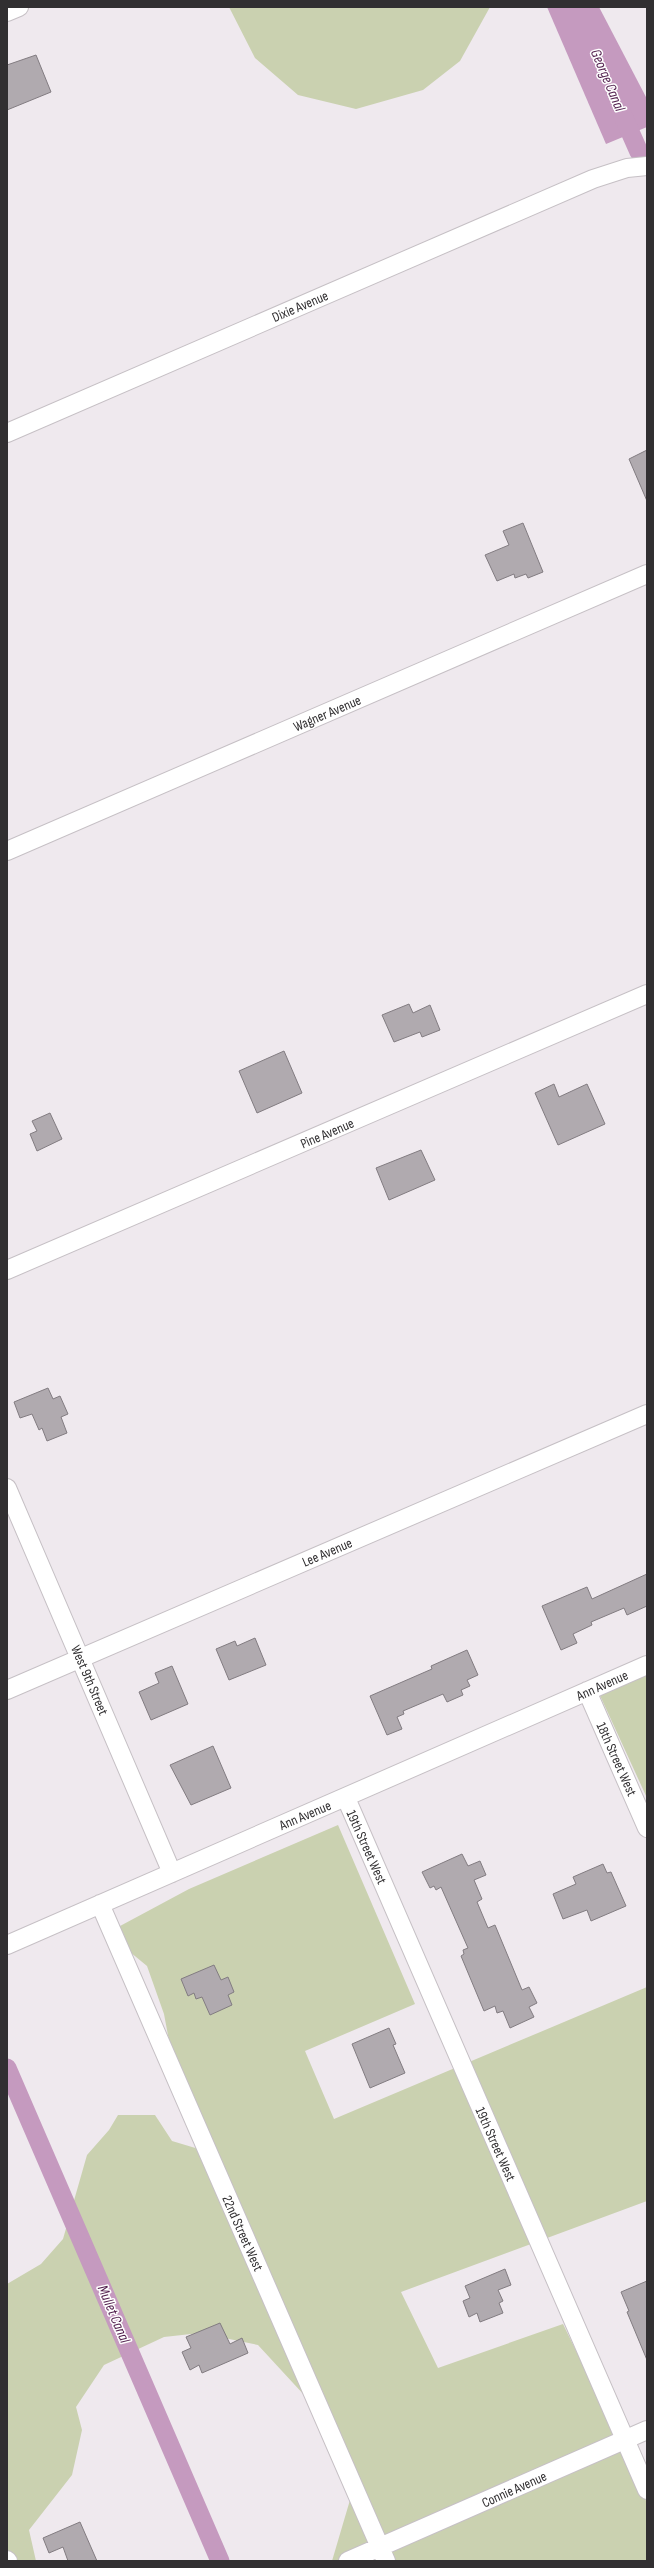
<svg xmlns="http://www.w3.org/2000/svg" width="654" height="2568" viewBox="0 0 654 2568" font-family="'Sofia Sans Condensed',sans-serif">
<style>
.green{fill:#cad1b0}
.water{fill:#c59abf}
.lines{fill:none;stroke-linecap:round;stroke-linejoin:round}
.canal{stroke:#c59abf;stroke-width:19}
.building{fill:#b0aaaf;stroke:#827c81}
.minor-casing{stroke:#c6c0c5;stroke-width:20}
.minor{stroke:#fff;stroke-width:18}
.labels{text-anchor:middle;stroke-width:3;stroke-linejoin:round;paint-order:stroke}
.street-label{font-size:14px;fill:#312f31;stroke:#fff}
.water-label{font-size:15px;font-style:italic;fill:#501d4c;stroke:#fff}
</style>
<rect width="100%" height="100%" fill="#efe9ee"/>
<!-- green -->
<path class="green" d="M229,7H490L460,61L423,90L356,109L298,95L255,58Z
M647,1667V1798L597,1689Z
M338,1825L415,2004L305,2051L334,2119L647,1987V2201L401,2292L438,2368L563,2324L622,2445L647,2503V2561H332L350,2500L305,2396L258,2345L200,2333L164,2337L104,2365L76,2407L82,2430L72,2475L29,2530L36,2561H7V2284L41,2264L63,2239L87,2155L109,2130L118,2115H155L172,2141L202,2150L170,2046L164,2014L147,1966L107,1933L189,1889Z"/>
<!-- water -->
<path class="water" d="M547,7H599L647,99V127L606,144Z"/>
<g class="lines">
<!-- canal -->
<path class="canal" d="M620,109L639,152
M7,2068L220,2561"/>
</g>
<!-- building -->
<path class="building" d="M36,55L51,92L7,110V65Z
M647,450V501L629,459Z
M523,523L543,572L528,578L526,574L515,578L514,574L497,581L485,555L509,545L503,531Z
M409,1004L413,1013L430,1005L440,1030L422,1037L420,1032L394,1042L382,1015Z
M284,1051L302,1093L257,1113L239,1071Z
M554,1084L559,1097L587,1084L605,1124L558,1145L535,1093Z
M50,1113L62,1139L37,1151L30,1134L37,1131L32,1121Z
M421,1150L435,1180L389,1200L376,1168Z
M48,1388L53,1399L60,1396L68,1414L61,1417L67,1433L47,1441L42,1428L39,1430L32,1414L20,1418L14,1402Z
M647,1574V1606L627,1615L624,1608L591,1622L592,1625L573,1634L577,1643L561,1650L542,1606L587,1587L592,1599Z
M255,1638L266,1665L229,1680L216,1649L235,1641L237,1646Z
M467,1650L478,1675L467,1680L470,1686L461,1690L463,1695L447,1702L443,1694L403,1711L404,1714L397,1717L402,1729L387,1735L370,1696L432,1669L431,1666Z
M172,1666L188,1704L151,1720L139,1692L159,1683L155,1673Z
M213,1746L231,1788L191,1805L170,1765Z
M462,1854L468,1866L480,1861L486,1875L474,1880L482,1899L477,1902L488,1928L495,1925L522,1990L529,1987L537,2003L529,2007L534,2017L510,2028L503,2011L497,2013L495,2006L484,2011L461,1956L464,1954L463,1950L468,1948L441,1887L436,1890L434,1886L430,1888L422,1872Z
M603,1864L607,1873L611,1872L626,1906L591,1921L587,1910L563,1919L553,1894L576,1884L573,1877Z
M214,1965L221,1980L228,1977L234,1992L228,1995L232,2005L210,2015L202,1997L196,1999L194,1993L188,1996L181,1979Z
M389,2028L396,2044L393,2045L405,2073L370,2088L352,2044Z
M505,2269L511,2285L498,2290L503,2301L499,2303L503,2313L480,2322L477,2313L469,2317L463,2301L470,2298L465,2286Z
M647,2281V2360L627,2312L629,2311L621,2292Z
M220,2323L230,2344L242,2338L248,2353L202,2373L199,2365L190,2370L182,2352L191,2348L186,2337Z
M80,2522L97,2561H68L63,2547L49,2553L43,2538Z"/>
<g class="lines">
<!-- minor casing -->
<g class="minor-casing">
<path id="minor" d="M7,12L19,7
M7,433L593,179L627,168L647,166
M7,851L647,574
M7,1270L647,994
M7,1488L172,1873
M7,1690L647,1414
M587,1691L647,1828
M346,1798L647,2490
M100,1904L386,2561
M7,1945L647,1665
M7,2560L8,2561
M348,2561L647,2430"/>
</g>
<!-- minor -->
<use href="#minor" class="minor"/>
</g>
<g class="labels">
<!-- street labels -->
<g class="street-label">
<text transform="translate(300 306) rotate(-23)" y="5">Dixie Avenue</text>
<text transform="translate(327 713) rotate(-23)" y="5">Wagner Avenue</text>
<text transform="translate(327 1133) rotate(-23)" y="5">Pine Avenue</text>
<text transform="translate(327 1552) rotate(-23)" y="5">Lee Avenue</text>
<text transform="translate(90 1680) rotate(67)" y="5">West 9th Street</text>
<text transform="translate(602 1685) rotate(-24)" y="5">Ann Avenue</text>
<text transform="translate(617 1759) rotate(66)" y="5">18th Street West</text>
<text transform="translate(305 1815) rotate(-23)" y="5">Ann Avenue</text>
<text transform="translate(367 1847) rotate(66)" y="5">19th Street West</text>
<text transform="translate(496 2144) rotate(66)" y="5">19th Street West</text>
<text transform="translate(243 2233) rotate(66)" y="5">22nd Street West</text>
<text transform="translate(514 2489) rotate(-24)" y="5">Connie Avenue</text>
</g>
<!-- water labels -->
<g class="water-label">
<text transform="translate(608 80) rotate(67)" y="5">George Canal</text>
<text transform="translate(114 2314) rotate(67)" y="5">Mullet Canal</text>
</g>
</g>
<!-- border -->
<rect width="654" height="2568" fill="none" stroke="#312f31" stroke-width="16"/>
</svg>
